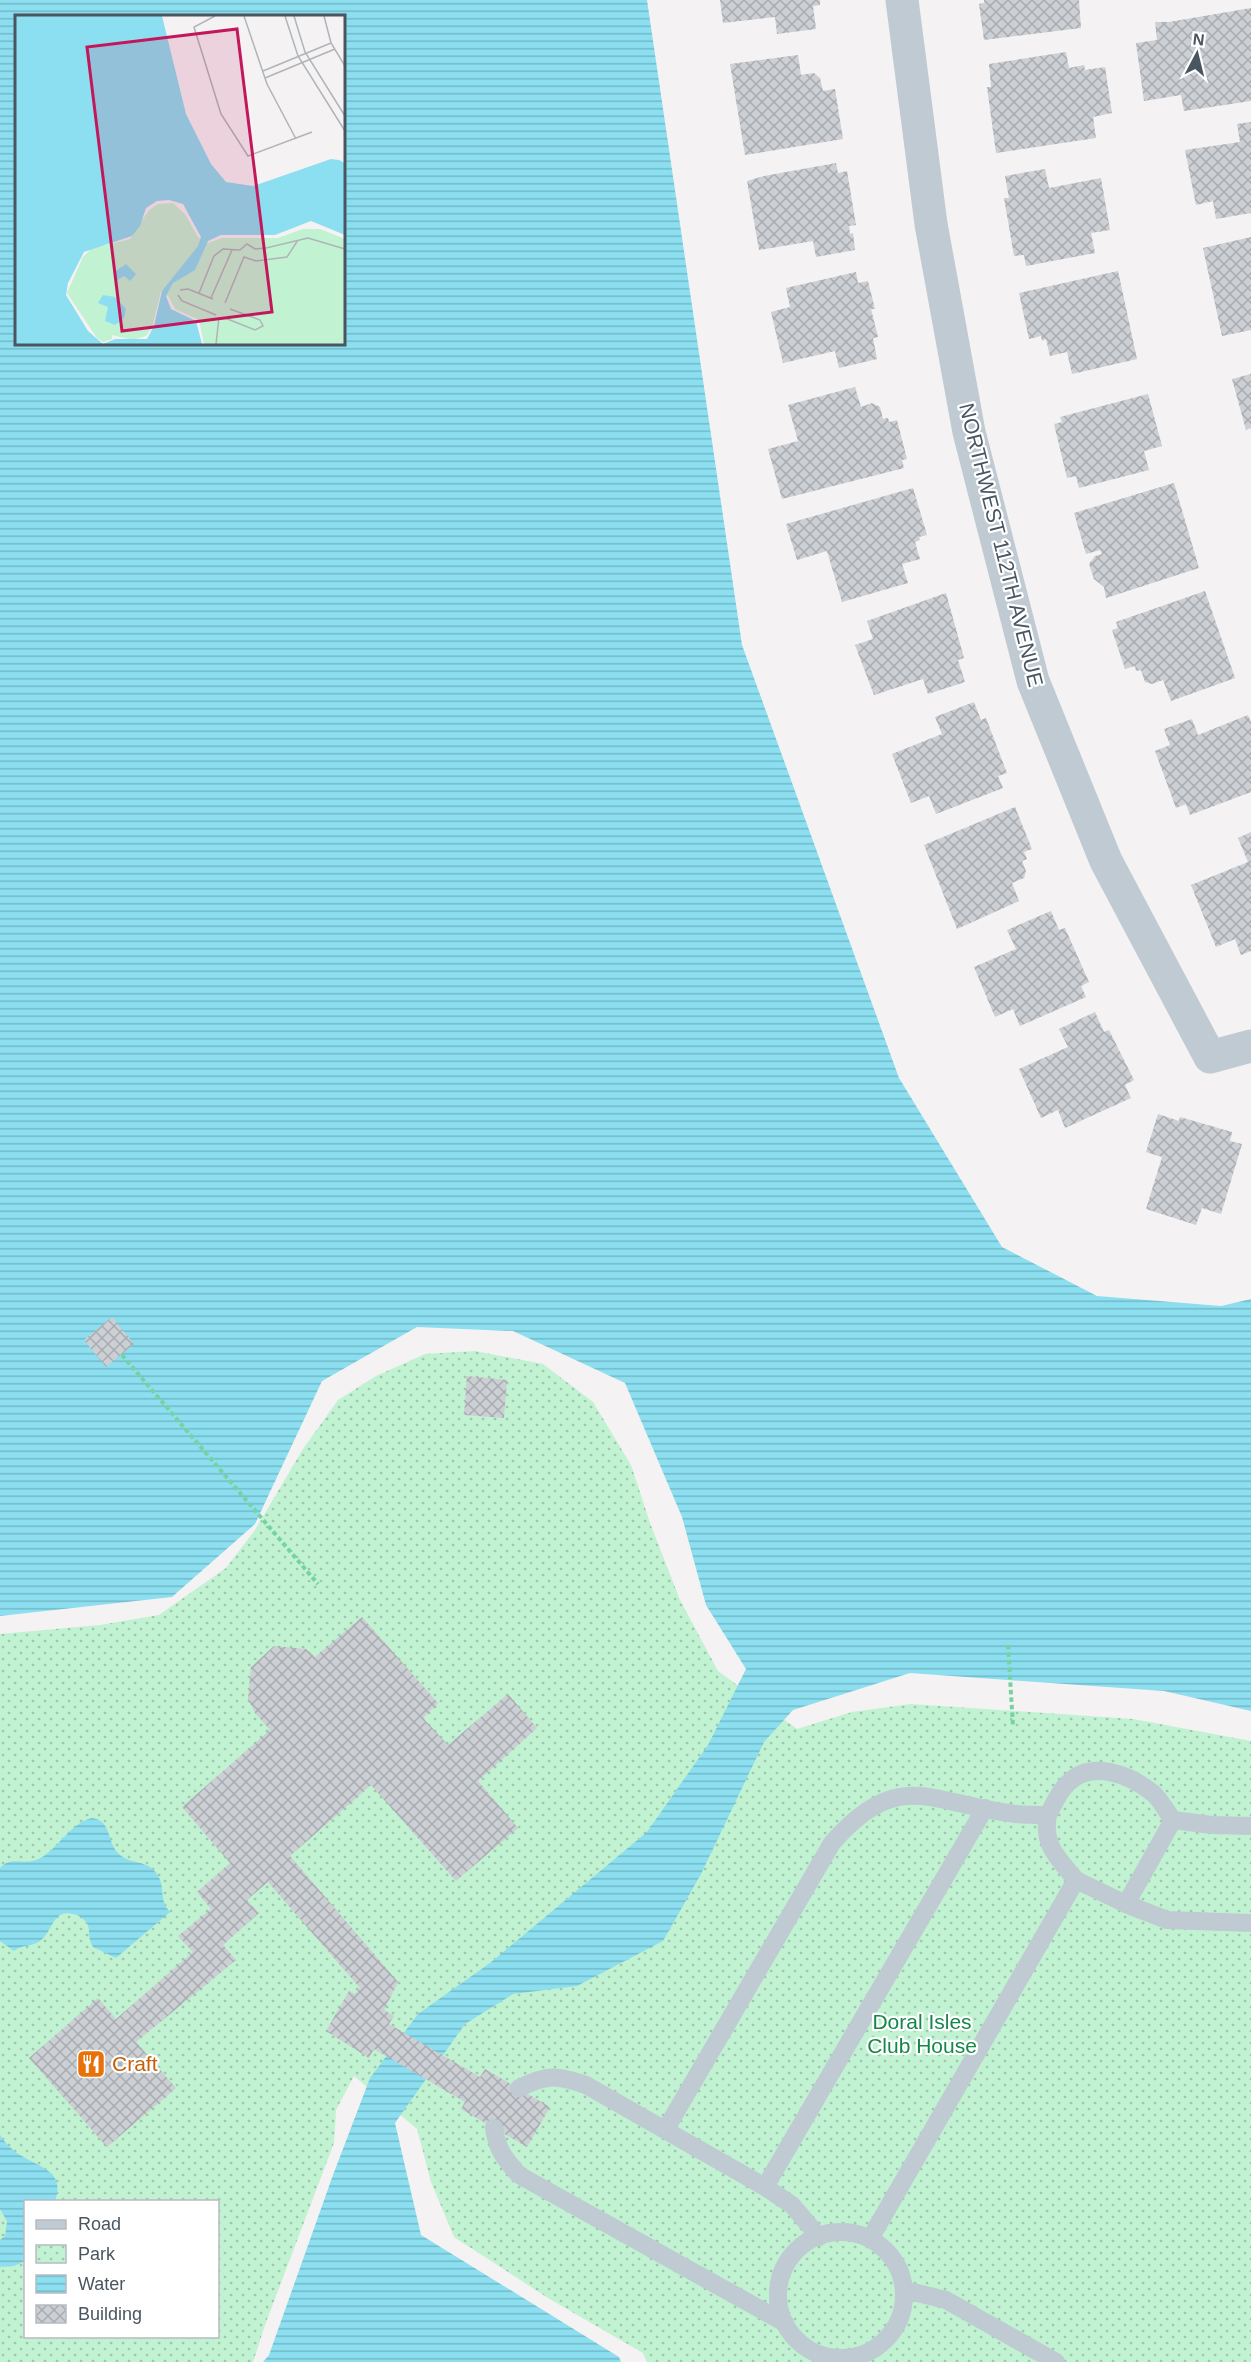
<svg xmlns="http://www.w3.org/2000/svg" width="1251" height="2362" viewBox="0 0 1251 2362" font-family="Arial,sans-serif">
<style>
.park{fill:url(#park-dots);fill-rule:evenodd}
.water{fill:url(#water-rules);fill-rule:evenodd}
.building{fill:url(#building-cross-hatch)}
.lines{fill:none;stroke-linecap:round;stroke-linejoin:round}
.path{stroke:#77d2a1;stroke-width:4;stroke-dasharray:4.5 3;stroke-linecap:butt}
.service{stroke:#c0cad2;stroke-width:18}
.minor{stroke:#c0cad2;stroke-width:33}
.labels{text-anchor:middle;stroke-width:4.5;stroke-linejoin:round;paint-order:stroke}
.street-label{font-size:21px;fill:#495661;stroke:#fff}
.park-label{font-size:21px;fill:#148749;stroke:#fff}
.food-label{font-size:21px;fill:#c56008;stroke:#fff;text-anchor:start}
.inset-road{fill:none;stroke:#b0b4b8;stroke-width:1.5}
.view{fill:#c2185b;fill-opacity:0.15;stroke:#c2185b;stroke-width:3}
.inset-edge{fill:none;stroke:#495661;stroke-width:3}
</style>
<defs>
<pattern id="park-dots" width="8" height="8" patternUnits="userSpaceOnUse" patternTransform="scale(1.5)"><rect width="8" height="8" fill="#c1f2d2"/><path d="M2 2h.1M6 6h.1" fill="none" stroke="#9fc7ae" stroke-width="1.8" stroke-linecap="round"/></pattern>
<pattern id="water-rules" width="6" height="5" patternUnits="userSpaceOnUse" patternTransform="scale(1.5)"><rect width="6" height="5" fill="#8cdff0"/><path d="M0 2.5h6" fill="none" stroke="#74b8c6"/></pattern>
<pattern id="building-cross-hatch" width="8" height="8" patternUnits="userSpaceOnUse" patternTransform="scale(1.5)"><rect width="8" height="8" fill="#cccfd4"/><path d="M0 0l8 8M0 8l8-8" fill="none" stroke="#a8abaf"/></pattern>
</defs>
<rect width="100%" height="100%" fill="#f4f2f2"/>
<!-- park -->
<path class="park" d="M475,1351L543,1364L593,1402L631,1465L650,1523L680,1600L718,1671L797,1729L852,1712L911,1704L1133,1719L1251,1741V2362H647L643,2353L548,2298L454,2237L431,2182L417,2129L354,2076L336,2110L334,2143L265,2325L253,2362H0V1634L100,1625L159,1615L226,1568L255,1530L303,1449L338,1400L376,1376L425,1354ZM26,2202H218V2336H26Z"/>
<!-- water -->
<path class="water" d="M0,0H647L742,645L899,1078L1002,1247L1097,1296L1221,1306L1251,1299V1711L1164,1691L910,1673L793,1710L764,1742L701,1874L663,1941L577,1986L513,1994L465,2024L395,2123L421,2235L619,2357L621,2362H263L269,2355L333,2175L370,2078L418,2014L490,1963L647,1832L708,1745L746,1669L706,1605L682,1517L625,1383L513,1331L417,1327L322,1381L255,1524L172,1597L0,1616ZM16,16H344V344H16Z
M92,1818C112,1821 106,1840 118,1853C129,1865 147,1859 157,1874C166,1887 158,1899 170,1912L116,1958L93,1947C88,1940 90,1933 88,1925C85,1919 79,1915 73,1914C52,1909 53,1932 40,1941C32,1947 23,1944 14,1951L0,1941V1868C11,1856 23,1865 36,1860C56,1853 69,1823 92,1818Z
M0,2135C5,2143 12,2150 20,2155C39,2167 66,2171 55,2201L26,2202L25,2261L14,2266L0,2267V2240L5,2236L7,2221L0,2209Z"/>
<!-- building -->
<path class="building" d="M720,0H820V5L813,6L816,29L777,34L775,17L723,23Z
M984,0H1079L1081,28L984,40L979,4L984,3Z
M1251,8V101L1184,111L1181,95L1144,101L1136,43L1157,40L1155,22H1169Z
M1066,52L1069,68L1084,65L1085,70L1105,67L1112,113L1093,117L1096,138L996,153L987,87H991L989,64Z
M798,55L801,75L814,73L820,78L823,91L835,89L843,139L745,155L730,64Z
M1251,122V213L1216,219L1213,201L1196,205L1185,150L1240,142L1237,124Z
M836,163L838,173L847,171L856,225L849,226L850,234L853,233L855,250L816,257L813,241L759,250L747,181L764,176Z
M1045,169L1049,188L1101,178L1110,230L1091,233L1095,253L1026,266L1024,255L1014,256L1004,198H1009L1005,176Z
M1251,237V330L1222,336L1203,248Z
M1118,271L1137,359L1072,374L1067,352L1050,356L1046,339L1042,341L1041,336L1029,339L1019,293Z
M856,272L858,283L868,281L875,309H871L878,337L873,338L877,359L839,368L835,351L783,363L771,312L790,307L786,288Z
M1251,374V428L1246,430L1232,379Z
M855,387L861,407L872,403L880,407L883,419L888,418L889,422L897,420L907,459L902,460L904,468L782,499L768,449L798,441L788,405Z
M1148,394L1162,446L1144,451L1149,470L1079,488L1076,476L1067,478L1054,424L1062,422L1060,417Z
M1174,483L1199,568L1106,598L1104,587L1094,579L1089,564L1095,556L1102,554L1100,550L1086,554L1074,513Z
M913,488L927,535L919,537L920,540L915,542L920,559L902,564L908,583L842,602L827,551L797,560L786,524Z
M1205,591L1235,678L1171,701L1163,680L1152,684L1145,682L1141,670L1136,671L1135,666L1125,669L1112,630L1118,628L1116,622Z
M946,593L964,658L958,660L965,682L928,694L923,679L874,695L855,645L873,639L867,621Z
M974,702L981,720L986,718L1007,773L998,776L1003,788L936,814L929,796L911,803L892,754L942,734L935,717Z
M1248,715L1251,722V792L1190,815L1186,804L1176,808L1155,751L1170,745L1164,729L1192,719L1198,735Z
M1015,807L1032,849L1024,852L1027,859L1022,861L1026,871L1024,878L1012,883L1019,901L957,929L924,845Z
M1251,832V951L1241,955L1235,939L1216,947L1191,885L1248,862L1238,838Z
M1051,911L1059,930L1065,928L1089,982L1081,986L1086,997L1020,1026L1013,1009L995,1017L974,967L1016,949L1007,930Z
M1095,1012L1104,1032L1109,1030L1134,1080L1125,1085L1131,1098L1065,1128L1058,1110L1041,1118L1019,1069L1068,1047L1059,1029Z
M1158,1114L1179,1121L1180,1117L1232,1132L1230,1141L1242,1144L1221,1214L1202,1208L1196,1225L1146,1209L1162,1157L1146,1152Z
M112,1317L134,1344L106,1367L84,1340Z
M467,1376L507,1380L504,1418L464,1415Z
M362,1617L438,1703L423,1718L448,1745L508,1694L537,1728L478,1781L518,1828L456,1881L371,1785L290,1856L398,1982L384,2010L394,2016L389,2024L480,2077L485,2069L550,2107L527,2147L461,2109L465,2102L374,2049L369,2058L326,2031L349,1991L355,1994L360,1988L268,1882L247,1900L259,1913L223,1945L236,1960L136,2042L176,2088L107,2147L29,2058L98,1998L116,2019L193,1952L178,1936L211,1909L197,1892L230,1863L182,1807L270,1730L255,1713L248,1699L251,1667L274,1646L306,1649L315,1657Z"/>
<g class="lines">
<!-- path -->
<path class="path" d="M122,1355L318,1584
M1008,1645L1013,1726"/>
<!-- service -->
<path class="service" d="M1048,1815C1042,1845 1058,1858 1076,1880
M1126,1904L1173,1820
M519,2088C548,2074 557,2075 586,2085L765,2187L792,2205L819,2237
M494,2128C497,2150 505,2159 519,2175L785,2323
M666,2129L832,1843C900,1765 933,1805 1016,1814C1027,1815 1038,1815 1048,1815C1054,1804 1059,1791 1068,1783C1092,1759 1131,1775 1154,1794C1161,1801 1167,1812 1173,1820L1212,1825L1251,1826
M765,2187L985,1808
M778 2295a63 63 0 1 1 126 0a63 63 0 1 1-126 0Z
M870,2239L1076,1880L1126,1904L1167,1920L1251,1923
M905,2290L946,2300L1056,2362"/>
<!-- minor -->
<path class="minor" d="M902,0L931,224L969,432L1033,681L1106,861L1210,1057L1251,1046"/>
</g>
<!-- icons -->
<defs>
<g id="restaurant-square" transform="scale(1.5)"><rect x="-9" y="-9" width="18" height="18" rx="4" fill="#e8710a" stroke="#fff"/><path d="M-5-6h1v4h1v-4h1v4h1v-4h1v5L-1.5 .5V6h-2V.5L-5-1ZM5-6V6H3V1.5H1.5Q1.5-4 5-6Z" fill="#fff"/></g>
</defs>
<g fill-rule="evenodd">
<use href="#restaurant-square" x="91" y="2064"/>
</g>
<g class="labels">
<!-- street labels -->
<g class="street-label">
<text transform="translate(1001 545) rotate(76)" y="7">NORTHWEST 112TH AVENUE</text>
</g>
<!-- park labels -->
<g class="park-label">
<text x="922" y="2029">Doral Isles<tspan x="922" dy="24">Club House</tspan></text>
</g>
<!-- food labels -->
<g class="food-label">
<text x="112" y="2071">Craft</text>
</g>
</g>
<!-- overview -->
<g transform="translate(15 15)">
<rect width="330" height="330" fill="#f4f2f2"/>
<path d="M158,188L170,199L183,222L193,228L207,223H263L288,214H305L330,224L329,329H189L184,305L160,294L154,282L146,276L137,313L131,321L117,325L97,320V324L88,327L82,323L52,278L68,242L76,234L115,224L134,195L143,189Z" fill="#c1f2d2"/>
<path d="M0,1H147L171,99L196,149L211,167L238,171L316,144L324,145L330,148V220L296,206L260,220H206L193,226L180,255L158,268L151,281L156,294L181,306L187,329H0ZM154,185L168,189L186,222L183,231L147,276L139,311L132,324H100L88,329L73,316L51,280L53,268L69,237L117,221L125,211L131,193L142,186ZM111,249L121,259L115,266L109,261L101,266L99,257ZM88,280L100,282L111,294L109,303L100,310L90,306L93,292L83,288Z" fill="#8cdff0" fill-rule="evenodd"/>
<path class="inset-road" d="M200,1L179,12L206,99L233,141L297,117M229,1L252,69L281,124M270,1L283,41L330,116M279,1L290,37L330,101M309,1L316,28L330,51M248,56L316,28M250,63L320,34M165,275L173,274L198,284M184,278L199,241L208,234L225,235L232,229L240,234L251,233L293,223L330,234M163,280L167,286L201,300M196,283L217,235M210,288L229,242L241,246L272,242L283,225M210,303L240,315L248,311L245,305L215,294M201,329L204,302"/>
<path class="view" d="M222,14L257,297L107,316L72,32Z"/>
<rect width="330" height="330" class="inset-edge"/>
</g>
<!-- legend -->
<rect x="24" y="2200" width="195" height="138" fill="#ffffff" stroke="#b6bbc0" stroke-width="1.5"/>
<rect x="36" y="2220" width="30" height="9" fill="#c0cad2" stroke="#b6bbc0" stroke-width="1.5"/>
<text x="78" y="2230" font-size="18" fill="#495661">Road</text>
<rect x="36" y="2245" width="30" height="18" fill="url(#park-dots)" stroke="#b6bbc0" stroke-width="1.5"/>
<text x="78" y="2260" font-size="18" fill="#495661">Park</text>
<rect x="36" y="2275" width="30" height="18" fill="url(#water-rules)" stroke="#b6bbc0" stroke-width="1.5"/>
<text x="78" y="2290" font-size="18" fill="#495661">Water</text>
<rect x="36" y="2305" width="30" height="18" fill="url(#building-cross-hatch)" stroke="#b6bbc0" stroke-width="1.5"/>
<text x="78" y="2320" font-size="18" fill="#495661">Building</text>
<!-- north arrow -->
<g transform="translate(1197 54) rotate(7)" stroke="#ffffff" stroke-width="4.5" paint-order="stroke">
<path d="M0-4.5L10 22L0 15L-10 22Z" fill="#495661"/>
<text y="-9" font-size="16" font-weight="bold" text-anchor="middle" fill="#495661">N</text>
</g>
</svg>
